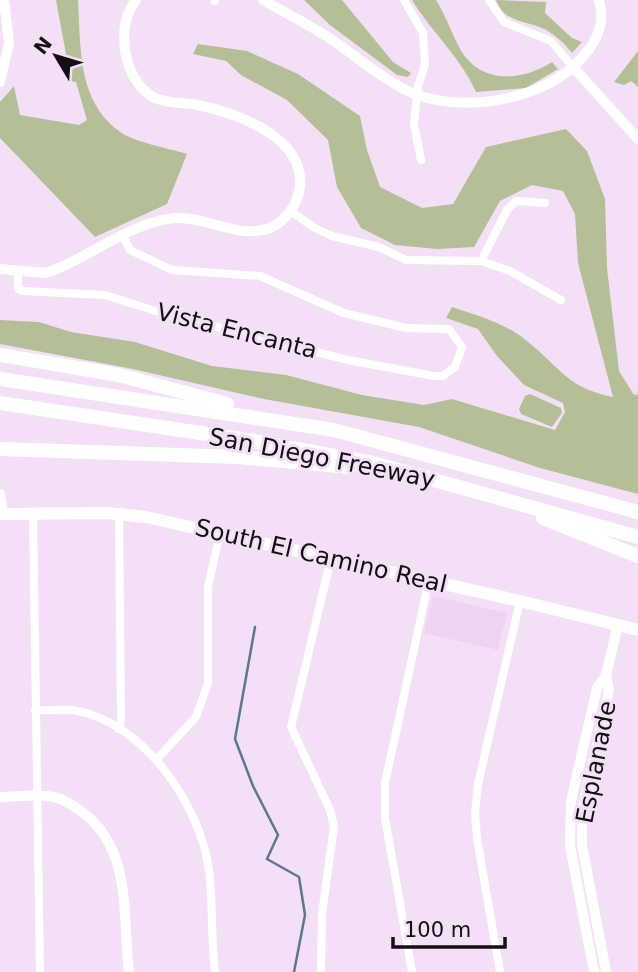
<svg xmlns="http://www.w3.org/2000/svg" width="638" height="972" viewBox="0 0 638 972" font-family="'DejaVu Sans',sans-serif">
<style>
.built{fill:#edd4f0}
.green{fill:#b4bf98}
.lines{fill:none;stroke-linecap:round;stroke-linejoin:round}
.stream{stroke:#5f778c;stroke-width:2.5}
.street{stroke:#fff;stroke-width:8}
.secondary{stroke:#fff;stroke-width:10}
.primary{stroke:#fff;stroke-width:12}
.highway{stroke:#fff;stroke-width:14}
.labels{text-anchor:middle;stroke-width:6;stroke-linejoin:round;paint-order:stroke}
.street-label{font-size:24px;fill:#140e15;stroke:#f3e0f6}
</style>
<rect width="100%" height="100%" fill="#f3e0f6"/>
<!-- built -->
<path class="built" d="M433,596L507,613L498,650L424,633Z"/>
<!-- green -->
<path class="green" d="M56,0H78C81,47 77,100 119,131C133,142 168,148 187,154L167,204L95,237L0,138V102L14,86L20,115L79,125L87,120L76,82L71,81Z
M304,0H342L393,62L411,73L408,77L397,75L330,25Z
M412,0H436C445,14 450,29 458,45C477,84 519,83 552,62L558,69L526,88L476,92C461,58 431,31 412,0Z
M496,0L546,2L545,13L572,38L582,42L572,53C563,42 555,34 542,28C523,20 504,22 496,0Z
M198,44L247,51L298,74L360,116L367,150L380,187L422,208L453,204L486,147L566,129L587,151L605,199L607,268L619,371L634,395L638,394V494L540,468L419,427L264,399L133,369L0,344V320L39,322L71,332L135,342L212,366L286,375L362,395L424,405L452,399L555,430L565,412L563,403L524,385L497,356L478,329L446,318L452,307C479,316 505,323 527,341C561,368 567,388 613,397L578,263L575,214L563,191L532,185L500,201L474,247L437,249L395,245L361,228L337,187L328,140L287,100L241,75L226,61L193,54Z
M638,51V87L631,81L624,85L614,82Z
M530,394L561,408L562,413L552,427L521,414L519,409L525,396Z"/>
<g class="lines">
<!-- stream -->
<path class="stream" d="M255,627L235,739L253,786L278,835L267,859L299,877L305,915L294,972"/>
<!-- street -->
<path class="street" d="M404,0L423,33L425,64L418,87L414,124L421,160
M489,0L504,22L551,41L573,67
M215,1V0
M291,211L313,227L332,236L379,247L406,260L481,261L510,271L561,300
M481,261L507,210L516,201L545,203
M18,271V288L22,291L105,295L165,314L348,360L434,376H443L455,367L462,347L449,329L406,328L344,313L260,276L172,270L130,250L123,236
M33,514L40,972
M35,710C48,711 61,709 73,710C143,721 200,804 209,870C213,904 211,938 215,972
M119,729L121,719L119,514
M156,760L196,717L208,683V587L220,533
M321,972L322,914L334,826L330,810L291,727L331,558
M412,972L385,818V783L429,580
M500,972L477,838L475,813L478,784L520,601"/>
<!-- secondary -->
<path class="secondary" d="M263,0C284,12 307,24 328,37C354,54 380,78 408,91C456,114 535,102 574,66C593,48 607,27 599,0
M573,67L638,139
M0,82L9,43L4,0
M0,269L45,273L54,270C93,255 133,221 176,218C206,216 239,240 270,228C284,222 296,207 299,192C310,139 238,113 197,105C184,102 168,104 155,98C137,89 128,69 125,50C123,31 124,16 136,0
M0,494L3,514
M0,797C17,797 38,793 54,797C65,799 74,806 82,812C133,849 122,917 129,972
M594,972L570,846L571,801L597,688L606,675L618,625
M606,972L582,845V812L609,690L606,675"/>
<!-- primary -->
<path class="primary" d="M0,514L108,513L146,517L520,601L638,630"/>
<!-- highway -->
<path class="highway" d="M0,355L119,375L227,404
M0,379L334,430L638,512
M0,403L254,441L373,463L638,537
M0,449L238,457L350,467
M543,518L638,556"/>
</g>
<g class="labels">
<!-- street labels -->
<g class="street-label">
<text transform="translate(237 331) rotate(14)" y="8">Vista Encanta</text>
<text transform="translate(322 458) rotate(11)" y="8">San Diego Freeway</text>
<text transform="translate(321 556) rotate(13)" y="8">South El Camino Real</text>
<text transform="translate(596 762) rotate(-79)" y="8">Esplanade</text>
</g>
</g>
<!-- north arrow -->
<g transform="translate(56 56) rotate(308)" stroke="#f3e0f6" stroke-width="5" paint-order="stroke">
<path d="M0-5L12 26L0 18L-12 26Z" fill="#140e15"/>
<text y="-10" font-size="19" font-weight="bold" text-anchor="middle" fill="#140e15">N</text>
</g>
<!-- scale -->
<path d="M393 937v10h112v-10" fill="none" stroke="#140e15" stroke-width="3.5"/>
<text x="404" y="937" font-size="21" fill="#140e15" stroke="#f3e0f6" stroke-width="5" paint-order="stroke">100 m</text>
</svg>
